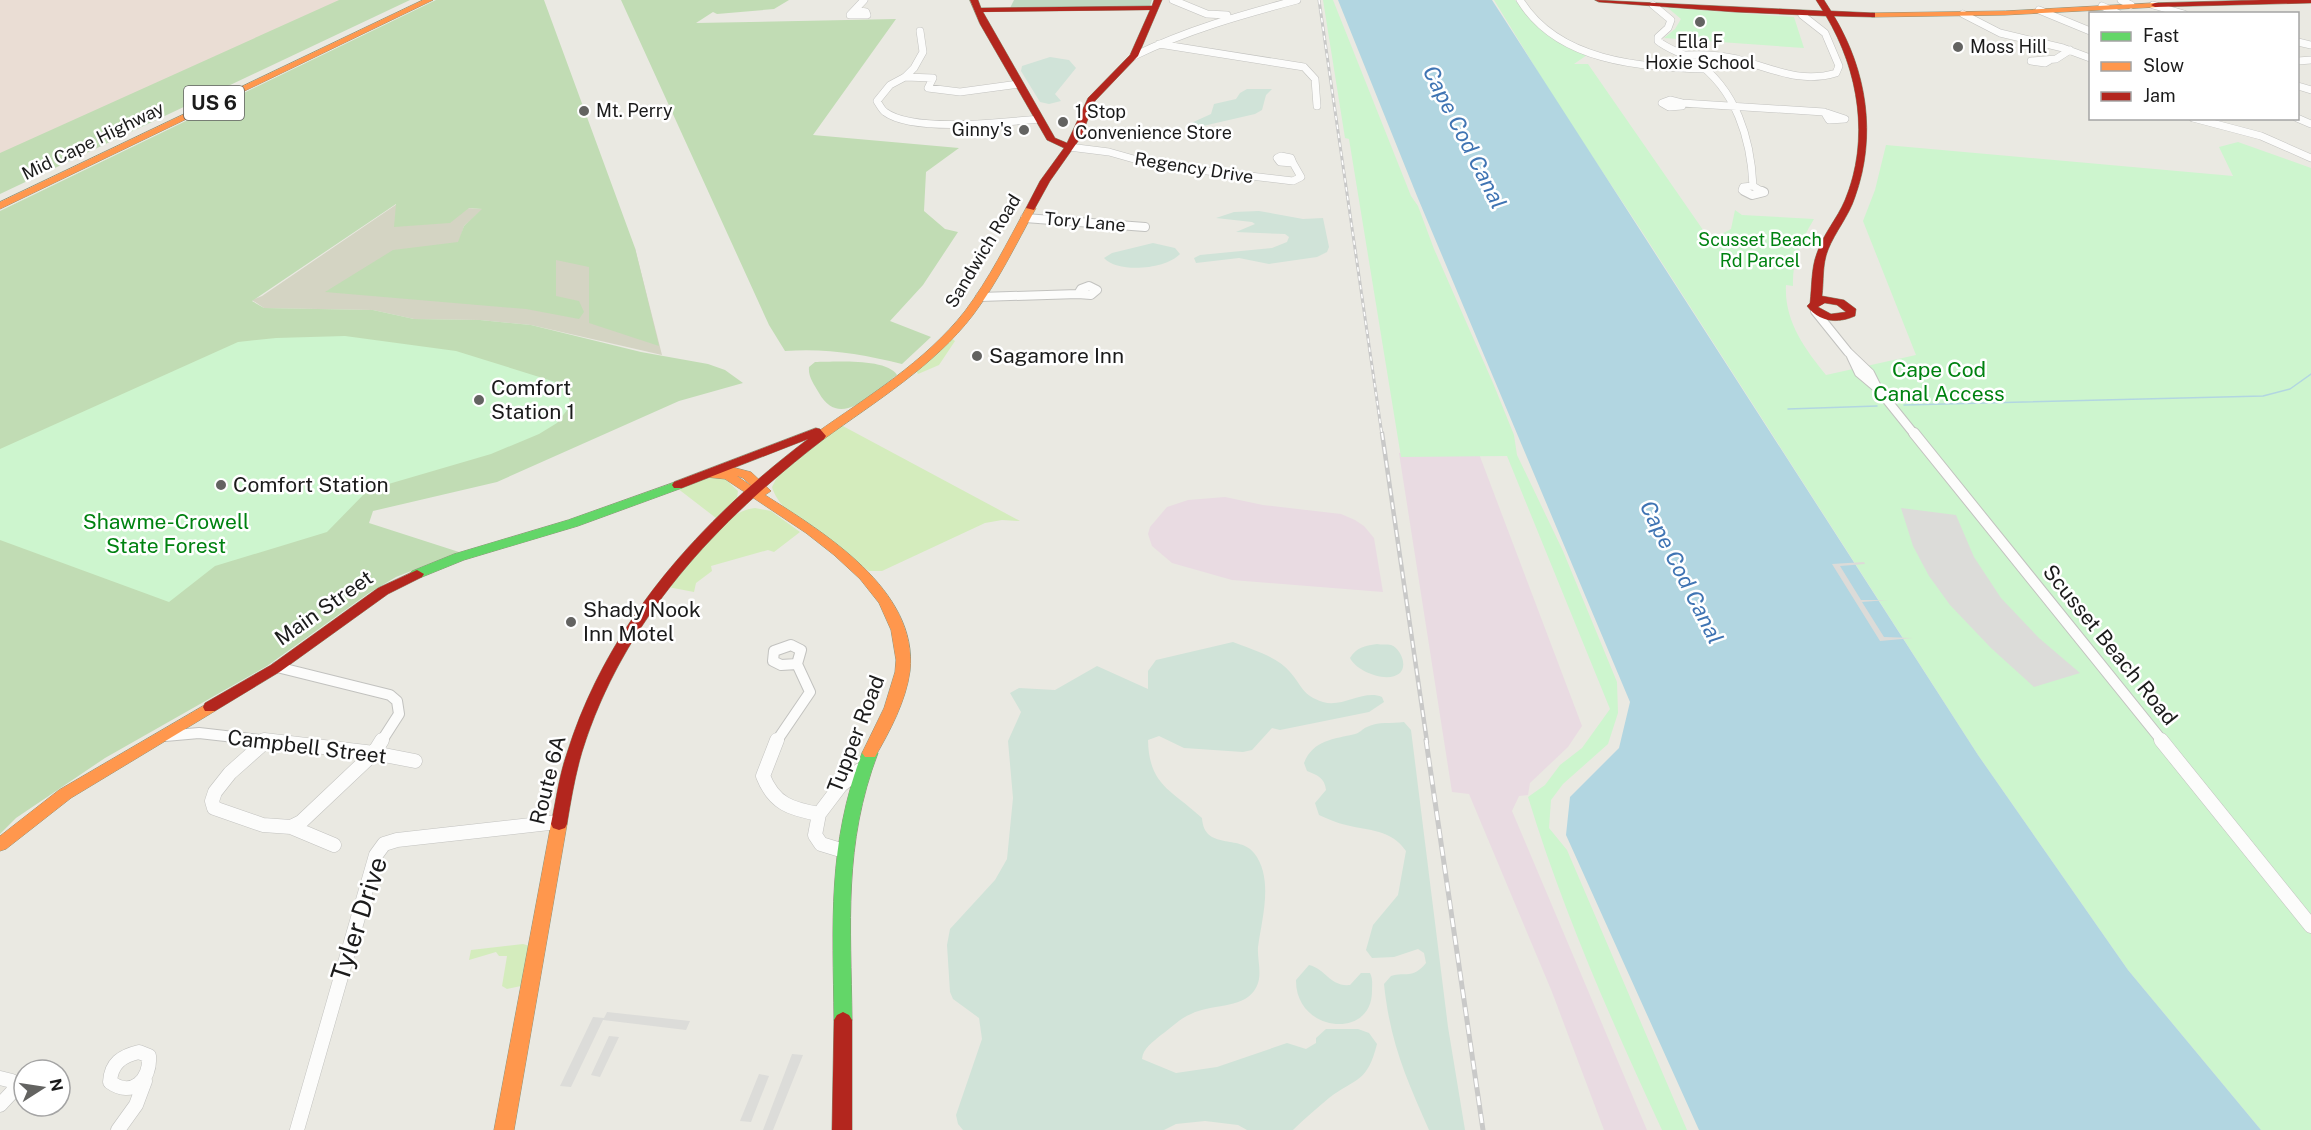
<svg xmlns="http://www.w3.org/2000/svg" width="2311" height="1130" viewBox="0 0 2311 1130" font-family="'Public Sans',sans-serif">
<style>
.industrial{fill:#e9dbe2}
.military{fill:#eaddd4}
.construction{fill:#d4d4c3}
.grass{fill:#d4ecbd}
.forest{fill:#c1dcb4}
.wetland{fill:#d0e3d8}
.cemetery{fill:#c0d7c1}
.park{fill:#cdf5ce}
.parking{fill:#dcdcd9}
.water{fill:#b2d6e1}
.pier{fill:#dcdbd8}
.lines{fill:none;stroke-linecap:round;stroke-linejoin:round}
.stream{stroke:#b2d6e1;stroke-width:1.5}
.street-far3-casing{stroke:#c2c2bf;stroke-width:8}
.street-far2-casing{stroke:#c2c2bf;stroke-width:10}
.street-far1-casing{stroke:#c2c2bf;stroke-width:12}
.street-casing{stroke:#c2c2bf;stroke-width:15}
.fast-casing{stroke:#91947b;stroke-width:1}
.slow-casing{stroke:#91947b;stroke-width:1}
.jam-casing{stroke:#91947b;stroke-width:1}
.street-far3{stroke:#fcfcfb;stroke-width:7}
.street-far2{stroke:#fcfcfb;stroke-width:8}
.street-far1{stroke:#fcfcfb;stroke-width:10}
.street{stroke:#fcfcfb;stroke-width:14}
.fast{fill:#63d668;fill-rule:evenodd}
.slow{fill:#ff974d;fill-rule:evenodd}
.jam{fill:#b3261e;fill-rule:evenodd}
.rail-far2-casing{stroke:#c9c9c8;stroke-width:3}
.rail-far1-casing{stroke:#c9c9c8;stroke-width:4.5}
.rail-casing{stroke:#c9c9c8;stroke-width:5}
.rail-far2{stroke:#fff;stroke-width:1.5;stroke-dasharray:4.5;stroke-linecap:butt}
.rail-far1{stroke:#fff;stroke-width:2;stroke-dasharray:7;stroke-linecap:butt}
.rail{stroke:#fff;stroke-width:3;stroke-dasharray:9;stroke-linecap:butt}
.poi-dot{fill:#636361;stroke:#fff;stroke-width:2}
.labels{text-anchor:middle;stroke-width:5;stroke-linejoin:round;paint-order:stroke}
.far-poi-label{font-size:18px;fill:#1b1b1b;stroke:#fff;text-anchor:start}
.far-street-label{font-size:18px;fill:#1b1b1b;stroke:#fff}
.far-park-label{font-size:18px;fill:#008211;stroke:#fff}
.shield{fill:#fff;stroke:#5f5f5f;stroke-width:1.5}
.shield-label{font-size:20px;font-weight:bold;fill:#1b1b1b}
.poi-label{font-size:21px;fill:#1b1b1b;stroke:#fff;text-anchor:start}
.park-label{font-size:21px;fill:#008211;stroke:#fff}
.street-label{font-size:21px;fill:#1b1b1b;stroke:#fff}
.water-label{font-size:22px;font-style:italic;fill:#3f74b3;stroke:#fff}
.near-street-label{font-size:26px;fill:#1b1b1b;stroke:#fff}
</style>
<rect width="100%" height="100%" fill="#eae9e2"/>
<!-- industrial -->
<path class="industrial" d="M1476,446L1582,726L1568,747L1530,783L1528,795L1519,796L1512,811L1647,1130H1604L1552,992L1469,794L1452,792L1399,453Z
M1225,497L1263,505L1341,514L1355,520L1364,526L1374,538L1383,592L1232,580L1172,563L1152,546L1148,534L1150,527L1167,507L1188,500Z"/>
<!-- military -->
<path class="military" d="M0,0H404L0,190Z"/>
<!-- construction -->
<path class="construction" d="M397,204L483,209L464,226L459,242L635,248L662,355L531,325L480,320L414,319L373,310L264,308L252,300L262,296Z"/>
<!-- grass -->
<path class="grass" d="M951,338L955,341L939,365L918,374L916,371Z
M841,425L1020,521L1002,520L985,523L882,571H869C842,551 781,519 772,487L779,473Z
M711,476L723,477L738,491L737,498L716,518L677,488Z
M755,508L771,511L800,532L774,552L768,550L711,566L712,571L696,583L694,592L668,587C687,563 722,511 755,508Z
M523,944L530,946L521,986L507,989L502,986L507,956H499L496,952L469,960L471,950Z"/>
<!-- forest -->
<path class="forest" d="M339,0H410L0,194V153Z
M436,0H544L635,248L659,346L589,323V267L556,260V296L579,301L584,312L579,319L526,309L325,292L393,250L458,242L464,226L482,209L469,208L450,223L394,227L396,204L252,301L264,308L373,310L414,319L480,320L531,325L641,352L708,364L725,370L743,383L679,401L497,482L373,511L369,523L459,552L396,577L369,593L267,666L105,758L16,818L0,834V211Z
M621,0H789L774,9L717,14L713,12L696,23L896,19L813,135L959,148L926,172L924,211L945,229L958,232L923,285L890,321L931,337L902,364C862,354 826,348 785,351L769,325Z
M815,362C833,362 887,358 897,375C875,391 840,431 819,393C814,384 808,377 809,367Z"/>
<!-- wetland -->
<path class="wetland" d="M1050,57L1069,60L1076,68L1055,94L1061,101L1049,104L1040,102L1021,71L1022,66Z
M1247,89H1272L1266,95L1262,110L1255,114L1203,126L1189,124L1211,114L1214,104L1236,99L1240,93Z
M1259,211L1303,219L1323,218L1329,247L1327,252L1317,257L1269,264L1239,258L1196,263L1194,258L1200,255L1272,248L1287,242L1289,237L1285,234L1236,232L1255,224L1252,222L1216,218L1234,212Z
M1153,243L1175,248L1180,254C1166,269 1119,274 1104,258L1112,253Z
M1233,642C1251,649 1278,657 1290,672C1303,687 1302,695 1323,702C1343,708 1364,689 1382,697L1384,702L1369,712L1280,730L1272,728L1252,750L1243,752L1184,748L1159,736L1148,740C1149,786 1172,790 1202,818C1204,851 1240,834 1254,853C1274,878 1262,918 1258,947C1257,961 1264,978 1254,991C1241,1009 1210,1004 1191,1014C1179,1019 1171,1028 1161,1035C1153,1042 1143,1048 1142,1059L1176,1073L1217,1067L1287,1043L1306,1049L1316,1043V1038L1326,1029H1358L1369,1033L1377,1044C1367,1083 1357,1077 1329,1098C1317,1108 1304,1119 1293,1130H1247L1238,1125L1205,1121L1176,1124L1164,1130H963L958,1124L956,1115L982,1039L979,1018L953,999L950,992L947,945L950,929L995,880L1007,859L1013,798L1008,741L1021,712L1010,693L1019,688L1055,690L1097,666L1148,689V671L1156,660Z
M1377,644C1381,645 1387,644 1391,645C1400,648 1408,665 1400,673C1387,684 1356,671 1350,658C1357,647 1364,646 1377,644Z
M1404,722L1411,730L1448,1027L1465,1130H1429C1406,1078 1390,1042 1384,984L1391,976C1406,971 1412,980 1426,963L1424,953L1418,949L1394,957L1372,958L1366,950L1373,925L1398,895L1406,851C1391,829 1369,831 1346,825C1337,823 1328,819 1319,815L1315,803L1326,790C1325,778 1317,775 1307,771L1304,763C1313,740 1334,739 1355,734C1360,733 1362,729 1367,727C1378,721 1392,724 1404,722Z
M1309,965C1326,969 1330,987 1350,985L1361,973H1370C1373,979 1372,984 1372,991C1372,1041 1295,1032 1296,980Z"/>
<!-- cemetery -->
<path class="cemetery" d="M1014,0H1152L1150,6L1010,8Z"/>
<!-- park -->
<path class="park" d="M1323,0H1333L1411,196L1418,206L1434,249L1493,383L1514,435L1517,455L1563,551L1617,682L1618,713L1608,744L1563,784L1551,800L1549,828L1567,850L1687,1130H1662C1612,1022 1563,912 1528,797L1545,785L1560,765L1582,748L1610,709L1507,456L1401,457L1349,139L1345,138Z
M1494,0H1515C1538,27 1553,42 1587,55L1574,64H1588L1710,240L1731,229L1735,210L1742,215L1814,219C1801,241 1792,260 1793,286L1786,285C1784,321 1805,349 1826,375L1916,355L1863,221L1875,190L1886,145L2233,176L2219,147L2238,142L2311,168V1130H2261L2128,970L1978,755L1641,230L1557,103Z
M1668,8L1794,17L1804,48L1664,38L1675,29L1681,19Z
M345,336L456,351L565,385L571,405L557,423L539,434L491,454L368,490L327,532L215,566L169,602L0,540V449L238,342L276,338Z"/>
<!-- parking -->
<path class="parking" d="M1901,508L1956,515L1974,557L2001,598L2039,638L2080,673L2034,687L1991,648L1950,605L1929,576L1913,546Z
M607,1012L690,1021L686,1030L603,1020L571,1087L560,1086L593,1017L604,1018Z
M609,1036L619,1037L600,1077L591,1075Z
M792,1054L803,1055L773,1130H763Z
M759,1074L769,1076L751,1122L740,1121Z"/>
<!-- water -->
<path class="water" d="M1338,0H1492L1978,755L2128,970L2261,1130H1699L1566,835L1570,797L1619,748L1630,702L1417,196Z"/>
<!-- pier -->
<path class="pier" d="M1864,562L1865,564L1840,566L1861,600H1888L1862,602L1884,637L1913,638L1880,641L1832,564Z"/>
<g class="lines">
<!-- stream -->
<path class="stream" d="M1904,405L2263,396L2290,389L2311,374
M1788,409L1877,406"/>
<!-- street-far3 casing -->
<g class="street-far3-casing">
<path id="street-far3" d="M1173,0L1207,14L1227,15
M1520,0C1558,62 1640,67 1705,69
M2121,0L2131,5
M1653,5L1671,20L1668,28L1658,37V41C1669,50 1683,53 1695,61C1736,89 1751,139 1753,186
M2153,5L2184,14
M2102,6L2119,14
M855,10L866,12L867,15H850L864,0
M2039,10L2090,31
M1963,14L2000,33L2063,48L2090,58
M920,31L923,52L914,68L905,77L890,85L877,101C879,104 882,110 885,112C913,133 1005,122 1039,119
M2298,42L2311,45
M1159,44L1304,67L1315,79L1317,106
M1686,55C1703,54 1720,55 1737,59C1771,68 1800,84 1836,73L1839,66L1825,33L1802,15
M1134,56C1187,30 1241,15 1297,0
M2050,60L2045,63L2031,61L2056,59L2070,50
M2298,61L2311,60
M905,77L933,78L928,88L960,92L1019,84
M2298,86L2311,90
M1670,100L1682,103V106L1669,107L1662,103Z
M1682,103L1824,112
M1824,112L1845,119L1829,120Z
M2193,118L2261,136L2311,158
M2297,118L2311,124
M1069,147L1109,152L1155,165L1293,181L1301,177L1293,163
M1281,156L1291,158L1293,163L1280,162L1277,158Z
M1753,186L1763,192
M1747,192L1742,190L1743,187L1753,186"/>
</g>
<!-- street-far2 casing -->
<g class="street-far2-casing">
<path id="street-far2" d="M1744,191L1752,195L1764,192L1762,191
M1025,218L1145,227
M1089,286L1097,290L1091,295L1078,294L1081,289Z
M980,297L1078,294
M1815,311L1848,352L1870,373L1878,389
M1851,356L1859,373L1878,389L1915,435"/>
</g>
<!-- street-far1 casing -->
<g class="street-far1-casing">
<path id="street-far1" d="M1914,433L2163,742
M791,645L801,650L797,664L781,665L773,661L774,651Z
M277,667L390,695L397,701L399,714L381,742
M165,736L199,733L277,742
M776,742L810,692L797,664"/>
</g>
<!-- street casing -->
<g class="street-casing">
<path id="street" d="M264,740L374,753L415,761
M777,740L763,776C774,804 791,809 819,814L815,835L821,844L844,851
M2161,740L2311,926
M265,742L230,773L215,792L212,801L214,808L263,825L291,827L334,845
M819,814L841,785L860,770
M291,827L301,822L374,753L382,740
M139,1052L149,1056C151,1080 132,1098 110,1082C111,1063 122,1056 139,1052Z
M0,1078L12,1081L15,1089L0,1105
M118,1130L136,1105L145,1081
M297,1130L376,855L384,844L397,840L558,822"/>
</g>
<!-- fast casing -->
<g class="fast-casing">
<path id="fast" d="M678,481L682,482L684,485L682,488L578,526L464,560L422,577L417,578L410,574L412,571L454,554L568,520Z
M870,748L875,749L878,753C843,845 851,924 852,1020L849,1025L843,1028L837,1025L834,1020C833,924 827,845 862,753L865,749Z"/>
</g>
<!-- slow casing -->
<g class="slow-casing">
<path id="slow" d="M423,0H433L0,209V202Z
M2155,3L2159,5L2158,7L2005,15L1872,17L1868,15L1872,13L2005,11Z
M1031,205L1036,208C1016,244 998,282 973,315C934,366 876,401 824,439H816L814,436L816,433C867,397 925,362 965,311C989,279 1007,243 1026,208Z
M724,465L751,472L771,491L765,495C823,532 919,590 910,671C906,701 890,731 875,757H865L862,753L884,708L895,672L896,660L891,630L879,603L860,579L834,555L806,533L725,479L706,477L704,474L710,470L719,471L720,466ZM737,476L743,478L753,487Z
M210,702L215,703L217,707L215,711L71,798L6,849L0,851V836L59,790Z
M559,818L565,820L567,824L514,1130H494L551,824L553,820Z"/>
</g>
<!-- jam casing -->
<g class="jam-casing">
<path id="jam" d="M970,0H978L981,8L1152,6L1154,0H1162L1138,56L1095,101L1081,137L1050,181L1034,210L1026,208L1040,181L1064,148L1047,140L980,24ZM1150,10L1130,55L1088,98L1067,143L1055,138L983,12Z
M1595,0L1823,11L1816,0H1824L1831,11L1875,13V17H1872L1834,16C1867,71 1877,136 1855,197C1849,216 1835,232 1828,250C1822,265 1824,281 1822,296L1844,300L1856,309L1855,316C1837,324 1819,322 1807,306L1810,303C1812,287 1811,268 1817,253C1823,234 1837,219 1845,200C1870,140 1859,71 1826,16L1735,12L1599,2ZM1825,303L1837,305L1846,312L1831,314L1818,307Z
M2261,0H2311V3L2155,7L2151,5L2155,3Z
M816,428L820,429L826,436L824,439C717,521 623,620 582,752C575,776 571,800 567,824L565,828L559,830L553,828L551,824C556,800 559,776 567,753C608,622 701,520 808,439L682,488H674L672,485L674,482Z
M417,570L424,574L422,577L388,594L281,671L215,711H205L203,707L205,703L271,665L378,588Z
M843,1012L849,1015L852,1020V1130H832L834,1020L837,1015Z"/>
</g>
<!-- street-far3 -->
<use href="#street-far3" class="street-far3"/>
<!-- street-far2 -->
<use href="#street-far2" class="street-far2"/>
<!-- street-far1 -->
<use href="#street-far1" class="street-far1"/>
<!-- street -->
<use href="#street" class="street"/>
<!-- fast -->
<use href="#fast" class="fast"/>
<!-- slow -->
<use href="#slow" class="slow"/>
<!-- jam -->
<use href="#jam" class="jam"/>
<!-- rail-far2 casing -->
<g class="rail-far2-casing">
<path id="rail-far2" d="M1319,0L1382,435"/>
</g>
<!-- rail-far1 casing -->
<g class="rail-far1-casing">
<path id="rail-far1" d="M1382,433L1427,742"/>
</g>
<!-- rail casing -->
<g class="rail-casing">
<path id="rail" d="M1426,740L1483,1130"/>
</g>
<!-- rail-far2 -->
<use href="#rail-far2" class="rail-far2"/>
<!-- rail-far1 -->
<use href="#rail-far1" class="rail-far1"/>
<!-- rail -->
<use href="#rail" class="rail"/>
</g>
<!-- markers -->
<g class="poi-dot">
<circle cx="1700" cy="22" r="6"/>
<circle cx="1958" cy="47" r="6"/>
<circle cx="584" cy="111" r="6"/>
<circle cx="1063" cy="122" r="6"/>
<circle cx="1024" cy="130" r="6"/>
<circle cx="977" cy="356" r="6"/>
<circle cx="479" cy="400" r="6"/>
<circle cx="221" cy="485" r="6"/>
<circle cx="571" cy="622" r="6"/>
</g>
<g class="labels">
<!-- far-poi labels -->
<g class="far-poi-label">
<text x="1700" y="48" text-anchor="middle">Ella F<tspan x="1700" dy="21">Hoxie School</tspan></text>
<text x="1970" y="53">Moss Hill</text>
<text x="596" y="117">Mt. Perry</text>
<text x="1075" y="118">1 Stop<tspan x="1075" dy="21">Convenience Store</tspan></text>
<text x="1012" y="136" text-anchor="end">Ginny's</text>
</g>
<!-- far-street labels -->
<g class="far-street-label">
<text transform="translate(93 141) rotate(-26)" y="6">Mid Cape Highway</text>
<text transform="translate(1194 168) rotate(9)" y="6">Regency Drive</text>
<text transform="translate(1085 222) rotate(5)" y="6">Tory Lane</text>
<text transform="translate(983 251) rotate(-59)" y="6">Sandwich Road</text>
</g>
<!-- far-park labels -->
<g class="far-park-label">
<text x="1760" y="246">Scusset Beach<tspan x="1760" dy="21">Rd Parcel</tspan></text>
</g>
<!-- shield labels -->
<rect class="shield" x="184" y="86" width="60" height="34" rx="4.5"/>
<g class="shield-label">
<text x="214" y="110">US 6</text>
</g>
<!-- poi labels -->
<g class="poi-label">
<text x="989" y="363">Sagamore Inn</text>
<text x="491" y="395">Comfort<tspan x="491" dy="24">Station 1</tspan></text>
<text x="233" y="492">Comfort Station</text>
<text x="583" y="617">Shady Nook<tspan x="583" dy="24">Inn Motel</tspan></text>
</g>
<!-- park labels -->
<g class="park-label">
<text x="1939" y="377">Cape Cod<tspan x="1939" dy="24">Canal Access</tspan></text>
<text x="166" y="529">Shawme-Crowell<tspan x="166" dy="24">State Forest</tspan></text>
</g>
<!-- street labels -->
<g class="street-label">
<text transform="translate(324 608) rotate(-35)" y="7">Main Street</text>
<text transform="translate(2110 645) rotate(51)" y="7">Scusset Beach Road</text>
<text transform="translate(856 734) rotate(-69)" y="7">Tupper Road</text>
<text transform="translate(307 747) rotate(7)" y="7">Campbell Street</text>
<text transform="translate(548 780) rotate(-76)" y="7">Route 6A</text>
</g>
<!-- water labels -->
<g class="water-label">
<text transform="translate(1465 137) rotate(63)" y="8">Cape Cod Canal</text>
<text transform="translate(1682 572) rotate(63)" y="8">Cape Cod Canal</text>
</g>
<!-- near-street labels -->
<g class="near-street-label">
<text transform="translate(359 919) rotate(-72)" y="9">Tyler Drive</text>
</g>
</g>
<!-- legend -->
<rect x="2089" y="12" width="210" height="108" fill="#ffffff" stroke="#a4a4a4" stroke-width="1.5"/>
<rect x="2101" y="32" width="30" height="9" fill="#63d668" stroke="#a4a4a4" stroke-width="1.5"/>
<text x="2143" y="42" font-size="18" fill="#1b1b1b">Fast</text>
<rect x="2101" y="62" width="30" height="9" fill="#ff974d" stroke="#a4a4a4" stroke-width="1.5"/>
<text x="2143" y="72" font-size="18" fill="#1b1b1b">Slow</text>
<rect x="2101" y="92" width="30" height="9" fill="#b3261e" stroke="#a4a4a4" stroke-width="1.5"/>
<text x="2143" y="102" font-size="18" fill="#1b1b1b">Jam</text>
<!-- north arrow -->
<g transform="translate(42 1088) rotate(78)"><circle r="28" fill="#ffffff" stroke="#a4a4a4" stroke-width="1.5"/>
<path d="M0-4.5L10 22L0 15L-10 22Z" fill="#636361"/>
<text y="-9" font-size="16" font-weight="bold" text-anchor="middle" fill="#1b1b1b">N</text>
</g>
</svg>
